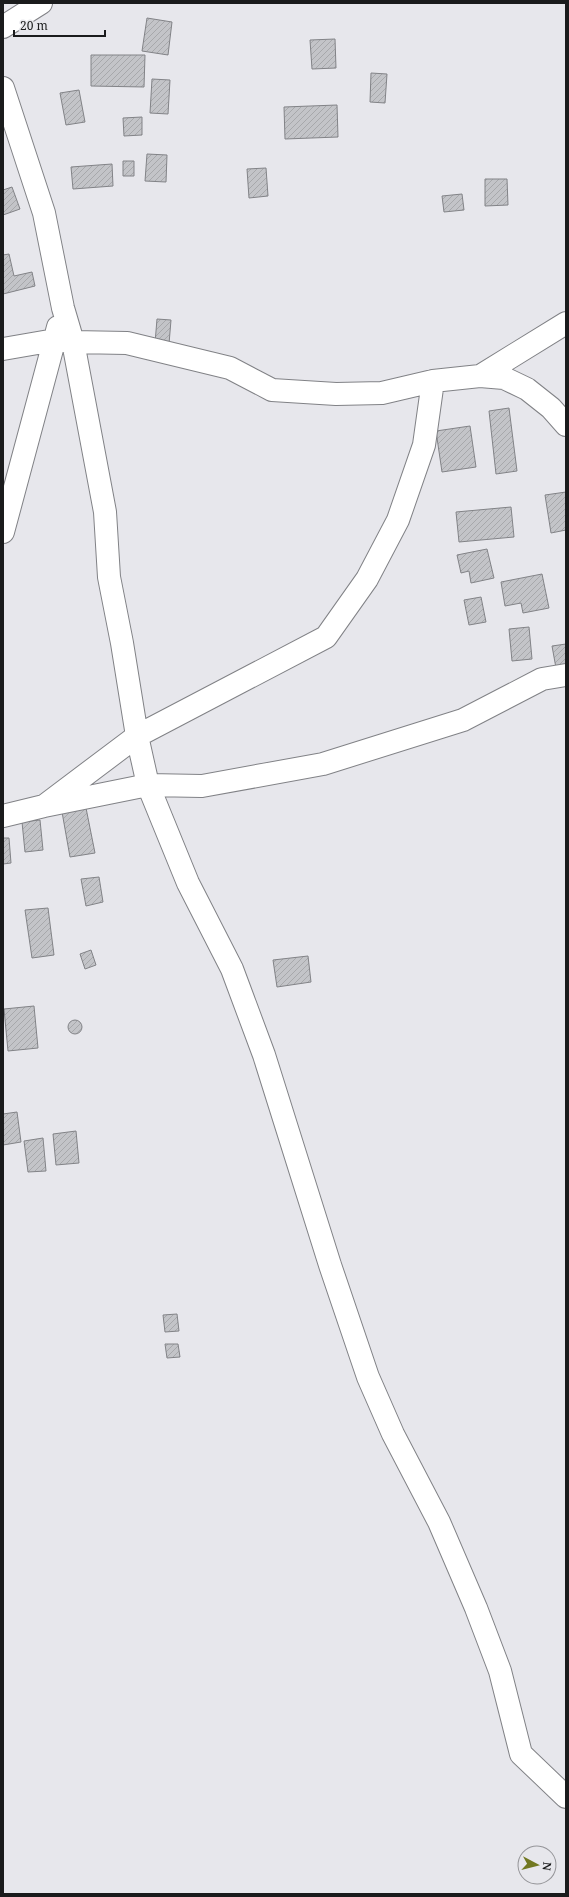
<svg xmlns="http://www.w3.org/2000/svg" width="569" height="1897" viewBox="0 0 569 1897" font-family="'Noto Serif',serif">
<style>
.building{fill:url(#building-hatch);stroke:#828387}
.lines{fill:none;stroke-linecap:round;stroke-linejoin:round}
.minor-casing{stroke:#818286;stroke-width:24}
.minor{stroke:#fff;stroke-width:22}
</style>
<defs>
<pattern id="building-hatch" width="6" height="6" patternUnits="userSpaceOnUse"><rect width="6" height="6" fill="#c3c4c8"/><path d="M-1 1l2-2M0 6l6-6M5 7l2-2" fill="none" stroke="#a7a8ab"/></pattern>
</defs>
<rect width="100%" height="100%" fill="#e7e7ec"/>
<!-- building -->
<path class="building" d="M147,18L172,22L168,55L142,51Z
M335,39L336,68L312,69L310,40Z
M91,55H145L144,87L91,86Z
M371,73L387,74L385,103L370,102Z
M152,79L170,80L168,114L150,113Z
M79,90L85,122L66,125L60,93Z
M337,105L338,137L285,139L284,107Z
M142,117V135L124,136L123,118Z
M147,154L167,155L166,182L145,181Z
M123,161H134V176H123Z
M112,164L113,186L73,189L71,167Z
M266,168L268,196L249,198L247,169Z
M485,179H507L508,205L485,206Z
M12,187L20,209L3,215V190Z
M462,194L464,210L444,212L442,196Z
M9,254L14,276L32,272L35,286L3,294V255Z
M157,319L171,320L169,344L155,343Z
M509,408L517,471L496,474L489,411Z
M470,426L476,467L442,472L436,431Z
M566,492V530L551,533L545,495Z
M511,507L514,537L459,542L456,512Z
M487,549L494,578L471,583L469,571L461,573L457,555Z
M542,574L549,608L523,613L521,603L505,606L501,582Z
M481,597L486,622L469,625L464,600Z
M529,627L532,659L512,661L509,629Z
M566,644V666L556,668L552,646Z
M86,808L95,853L70,857L62,812Z
M40,820L43,850L25,852L22,822Z
M3,838H9L11,863L3,864Z
M99,877L103,902L86,906L81,879Z
M48,908L54,955L32,958L25,910Z
M91,950L96,965L85,969L80,954Z
M308,956L311,982L277,987L273,960Z
M34,1006L38,1048L8,1051L4,1009Z
M68 1027a7 7 0 1 1 14 0a7 7 0 1 1-14 0Z
M17,1112L21,1142L3,1145V1114Z
M76,1131L79,1163L56,1165L53,1134Z
M43,1138L46,1171L28,1172L24,1141Z
M177,1314L179,1331L165,1332L163,1315Z
M165,1344H178L180,1357L167,1358Z"/>
<g class="lines">
<!-- minor casing -->
<g class="minor-casing">
<path id="minor" d="M3,27L41,3
M3,88L44,213L63,308L73,342L127,343L230,368L272,390L336,394L382,393L433,381L480,376L504,378L527,389L551,408L566,425
M3,349L55,340L73,342L105,512L109,577L122,643L137,736L148,785L188,883L232,969L264,1055L330,1265L368,1377L393,1434L439,1522L476,1608L500,1671L521,1754L566,1797
M480,376L566,323
M3,532L58,327
M44,806L137,736L326,637L367,579L398,520L424,445L433,381
M3,816L44,806L148,785L202,786L323,764L463,720L542,679L566,675"/>
</g>
<!-- minor -->
<use href="#minor" class="minor"/>
</g>
<!-- border -->
<rect width="569" height="1897" fill="none" stroke="#1a1b1c" stroke-width="8"/>
<!-- north arrow -->
<g transform="translate(537 1865) rotate(97)"><circle r="19" fill="#e7e7ec" stroke="#959599"/>
<path d="M0-3L7 15L0 10L-7 15Z" fill="#717821"/>
<text y="-6" font-size="11" font-weight="bold" text-anchor="middle" fill="#1a1b1c">N</text>
</g>
<!-- scale -->
<path d="M14 30v6h91v-6" fill="none" stroke="#1a1b1c" stroke-width="2"/>
<text x="20" y="30" font-size="12" fill="#1a1b1c" stroke="#e7e7ec" stroke-width="3" paint-order="stroke">20 m</text>
</svg>
